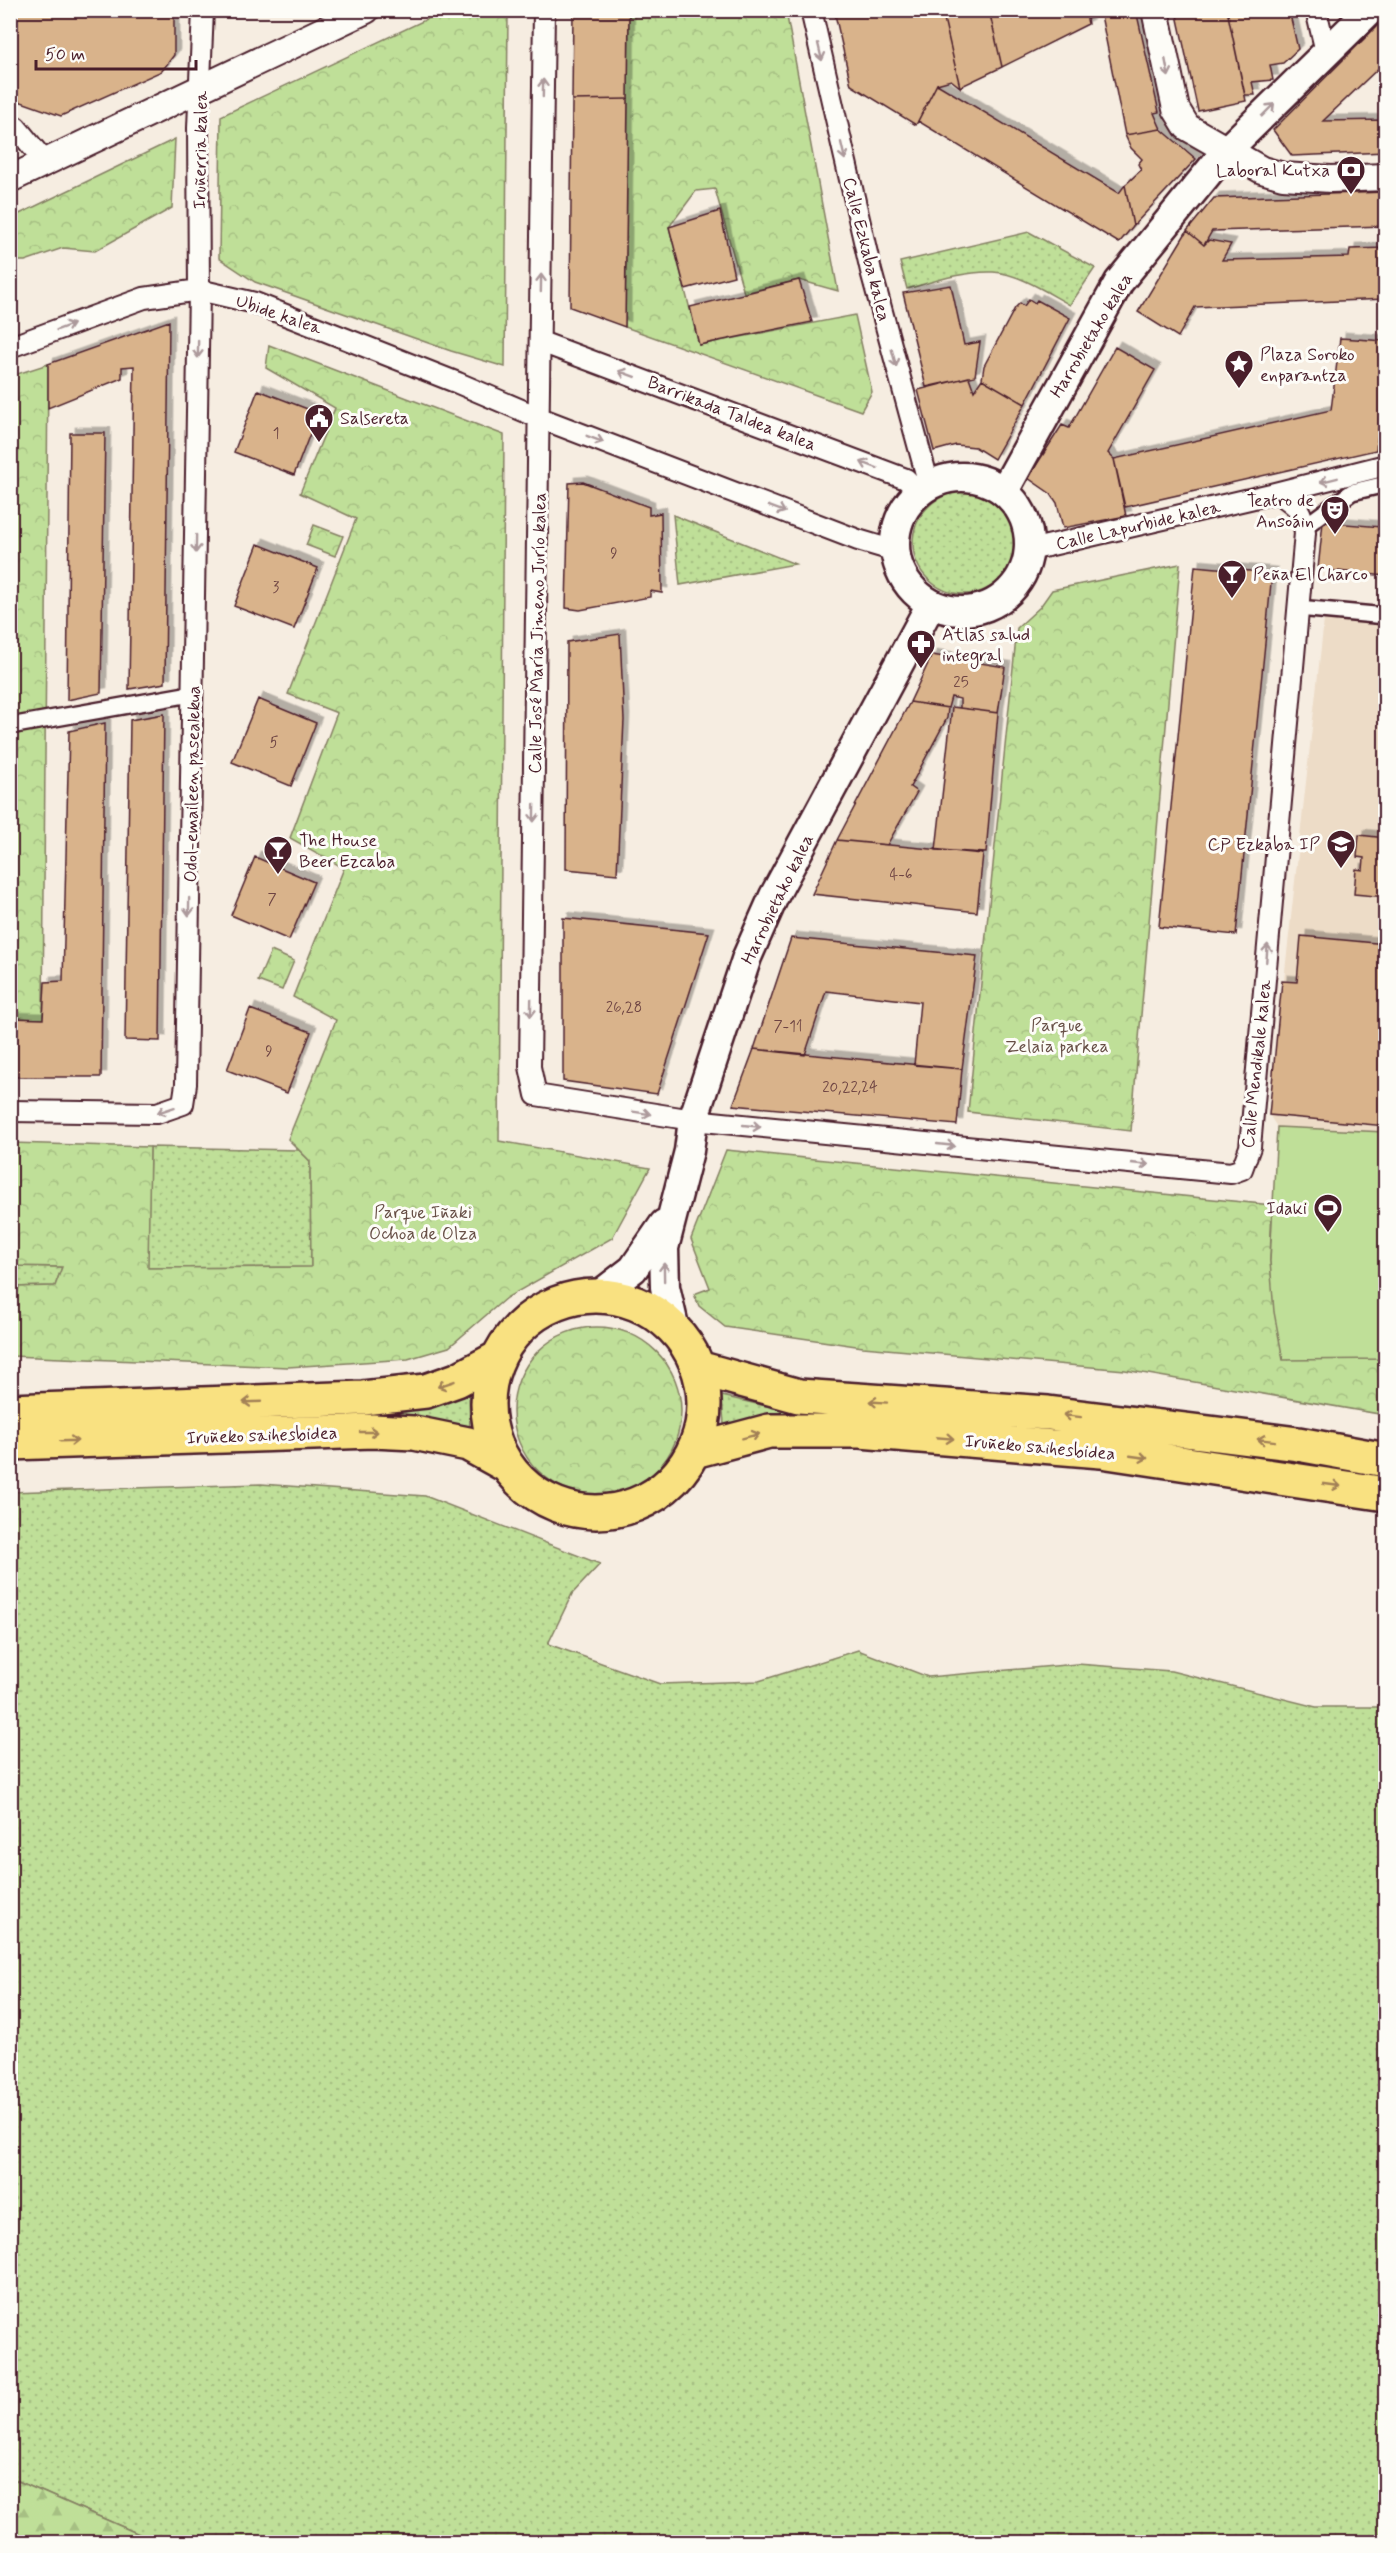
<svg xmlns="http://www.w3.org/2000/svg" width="1396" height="2553" viewBox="0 0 1396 2553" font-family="Mynerve,sans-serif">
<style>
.built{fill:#eddcc7}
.grass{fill:url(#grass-dots);stroke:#847f62;stroke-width:1.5}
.forest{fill:url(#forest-firs);stroke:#847f62;stroke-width:1.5}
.park{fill:url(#park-crowns);stroke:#847f62;stroke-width:1.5}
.garden{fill:#bfdf98;stroke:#847f62;stroke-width:1.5}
.building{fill:#d9b38b;stroke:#4a1f2b;stroke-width:1.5;filter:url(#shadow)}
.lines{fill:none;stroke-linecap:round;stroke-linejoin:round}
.pedestrian-casing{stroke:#4a1f2b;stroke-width:20}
.minor-casing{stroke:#4a1f2b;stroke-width:24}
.tertiary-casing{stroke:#4a1f2b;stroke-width:30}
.secondary-casing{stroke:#4a1f2b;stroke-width:33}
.trunk-casing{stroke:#4a1f2b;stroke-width:38}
.pedestrian{stroke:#fdfcf7;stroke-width:15}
.minor{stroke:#fdfcf7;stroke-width:20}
.tertiary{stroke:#fdfcf7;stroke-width:26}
.secondary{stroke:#fdfcf7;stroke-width:28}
.trunk{stroke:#f9e181;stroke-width:33}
.oneway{stroke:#ac999b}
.oneway2{stroke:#a28056}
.labels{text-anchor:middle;stroke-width:6;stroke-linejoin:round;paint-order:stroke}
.number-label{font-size:15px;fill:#6e4443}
.street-label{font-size:18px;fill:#4a1f2b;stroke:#fdfcf7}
.poi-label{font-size:18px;fill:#4a1f2b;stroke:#fdfcf7;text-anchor:start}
.park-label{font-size:18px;fill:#674f46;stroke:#fdfcf7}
</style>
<defs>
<pattern id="grass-dots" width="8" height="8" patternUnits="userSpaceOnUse" patternTransform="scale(1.5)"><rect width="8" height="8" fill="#bfdf98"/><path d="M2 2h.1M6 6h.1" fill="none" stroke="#a6bf83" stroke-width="1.8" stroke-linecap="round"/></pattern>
<pattern id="forest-firs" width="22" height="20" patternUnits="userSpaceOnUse" patternTransform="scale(1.5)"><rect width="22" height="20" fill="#bfdf98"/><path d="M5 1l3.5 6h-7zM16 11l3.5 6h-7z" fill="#a6bf83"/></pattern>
<pattern id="park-crowns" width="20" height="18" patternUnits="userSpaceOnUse" patternTransform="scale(1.5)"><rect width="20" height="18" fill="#bfdf98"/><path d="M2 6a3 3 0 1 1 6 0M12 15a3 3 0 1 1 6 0" fill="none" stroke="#a6bf83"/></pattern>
<filter id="shadow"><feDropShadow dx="5.5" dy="-5.5" stdDeviation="0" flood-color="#0004"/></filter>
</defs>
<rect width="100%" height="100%" fill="#f6ede1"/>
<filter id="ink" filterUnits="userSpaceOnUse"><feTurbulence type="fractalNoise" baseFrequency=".0167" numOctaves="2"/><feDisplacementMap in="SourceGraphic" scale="12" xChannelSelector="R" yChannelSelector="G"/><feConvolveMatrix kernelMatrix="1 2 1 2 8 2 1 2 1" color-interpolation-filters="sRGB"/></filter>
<g filter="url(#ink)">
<!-- built -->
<path class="built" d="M1324,620L1385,625V1132L1277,1127L1269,1115Z"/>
<!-- grass -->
<path class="grass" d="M1029,232L1095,268L1070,305C1048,293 1018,273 993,272C964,271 935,281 907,289L900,262Z
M913 543a51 51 0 1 1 102 0a51 51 0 1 1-102 0Z
M673,515L795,564L680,585Z
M150,1147L299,1150L310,1161L311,1267L147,1268Z
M10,1266L62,1267L55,1286L11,1287Z
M469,1392L470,1432L416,1418L376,1414L425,1408Z
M722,1396L796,1413L755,1418L724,1425Z
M261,1484L425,1496L600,1564L572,1594L548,1644L660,1684L759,1681L858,1650L928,1677L1077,1664L1171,1671L1316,1707H1385V2542H157L11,2478L10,1492Z"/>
<!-- forest -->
<path class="forest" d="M11,2478L157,2542H11Z"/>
<!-- park -->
<path class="park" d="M444,11H508L505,367L451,351L255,282L219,258L221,116Z
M629,11H786L838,291L799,280L744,293L715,189L696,191L669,227L699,345L855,315L872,392L861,411L625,327Z
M175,139L172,208L95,251L63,248L25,261H11V218Z
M269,345L504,435L499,1141L650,1168L612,1238L506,1298L449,1347L408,1359L288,1367L11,1356V1287L55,1286L62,1267L11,1266V1143L150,1147L148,1268L311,1267L310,1161L288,1139L336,1020L293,997L344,868L290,838L337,713L288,694L356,519L300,493L335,408L266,368Z
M48,364L43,1019L11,1018V376Z
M314,525L343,536L335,556L306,545Z
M1180,564L1131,1131L968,1112L1017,628L1040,607L1052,590Z
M271,951L294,961L282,990L258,981Z
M726,1150L1272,1205L1270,1261L1283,1359H1385V1415L1125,1370L863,1347L725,1327L699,1306L694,1294L710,1288L691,1239Z
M513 1411a84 84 0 1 1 168 0a84 84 0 1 1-168 0Z"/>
<!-- garden -->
<path class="garden" d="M1277,1127L1385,1132V1359L1283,1360L1274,1312L1270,1261Z"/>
<!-- building -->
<path class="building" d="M10,10H174V55L162,71L61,116L10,98Z
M573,10H629L628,99L572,100Z
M834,10H942L960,87L951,80L937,84L916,125L851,85Z
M942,10H989L1002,67L960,87Z
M989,10H1100V14L1087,19L1088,24L1002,67Z
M1100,10H1136L1159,112L1154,113L1161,129L1125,135Z
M1176,10H1227L1246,101L1198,111Z
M1227,10H1289L1298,49L1283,63L1270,65L1273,80L1252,82L1255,95H1245Z
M1386,17V61L1323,121L1386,120V152L1292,156L1273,130Z
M937,84L1119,193L1125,185L1133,226L1119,243L918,121Z
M628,99L625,327L570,307L572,100Z
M1161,129L1196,159L1133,226L1125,185L1141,170L1138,164L1142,159L1131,148L1125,135Z
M1386,192V226L1212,231L1204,245L1187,231L1214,198Z
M720,211L734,276L685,289L669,227Z
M1187,231L1204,245L1209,240L1231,244L1222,260L1349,257L1350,249L1386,248V299L1195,307L1178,337L1138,312Z
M799,280L812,322L699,345L690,307Z
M951,285L964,345L980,342L975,376L926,387L903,293Z
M1029,299L1035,303L1037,300L1070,318L1025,404L982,379L984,366L1015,308L1020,303L1024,306Z
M169,321L165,683L129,689L134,366L122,367V378L48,408V364Z
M1340,338L1386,341V361L1376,450L1125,507L1114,459L1331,410Z
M1115,347L1155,370L1108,453L1114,459L1126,516L1063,528L1057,503L1051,494L1028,478L1062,425L1069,428Z
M969,377L974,391L982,379L1025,404L994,459L975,447L956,445L934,451L918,390Z
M258,390L318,413L294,475L234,452Z
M70,433H105L101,693L67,700Z
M583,482L649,507V515L661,513L662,593L650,591V597L580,610L566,608L569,483Z
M1386,513V576L1318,569L1323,522L1381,527L1379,515Z
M258,544L318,568L294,629L234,606Z
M1195,566L1272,573L1236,935L1159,927Z
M620,634L624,720L617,874L566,869L567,642Z
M932,655L1005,667L998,713L960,708V699L951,697L948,708L910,702Z
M258,699L316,723L291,786L232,762Z
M910,702L948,708L947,718L910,787L917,792L887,845L837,840Z
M952,707L998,713L986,853L936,850Z
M164,714L160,1041L125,1040L130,720Z
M105,723L101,1077H10V1018L43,1019L45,982L63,981L69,731Z
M1359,835L1386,838V897L1354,894L1356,869L1363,870L1364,858L1357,857Z
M837,840L983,854L977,912L812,894Z
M255,857L314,882L289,940L231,915Z
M563,918L709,933L657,1094L563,1081Z
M1301,936L1386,944V1126L1269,1115L1282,981L1297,982Z
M791,938L977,956L962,1069L914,1065L920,1002L826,991L805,1055L754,1049Z
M250,1009L311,1032L287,1093L227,1070Z
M754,1049L962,1069L957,1125L733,1105Z"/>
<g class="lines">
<!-- pedestrian casing -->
<g class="pedestrian-casing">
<path id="pedestrian" d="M1304,527L1352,492L1386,484
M1298,608L1386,616
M10,726L185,695"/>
</g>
<!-- minor casing -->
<g class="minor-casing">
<path id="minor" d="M544,10L530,1067L536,1095L693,1120L1231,1173L1242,1169L1250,1147L1305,533C1302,508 1297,506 1278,493
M811,10L871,271L929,485
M1316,10L1326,52
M10,125L16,127L45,162
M541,342L906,479L919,493
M10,347L144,298L199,290L255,303L458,383L540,418L858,540L895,551
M1030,550L1271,494L1386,465
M10,1111L157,1113L183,1104L186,1084L199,290L198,128L203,10"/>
</g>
<!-- tertiary casing -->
<g class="tertiary-casing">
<path id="tertiary" d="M1155,10L1176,109L1187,127L1262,170L1283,176L1331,179L1386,177
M10,179L366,10"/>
</g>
<!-- secondary casing -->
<g class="secondary-casing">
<path id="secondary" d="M895 544a67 67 0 1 1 134 0a67 67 0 1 1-134 0Z
M1004,491L1119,282L1226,151L1370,10
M598,1296L633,1269L664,1224
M675,1330L665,1287L664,1248L689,1151L693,1120L747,957L774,896L931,604"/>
</g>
<!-- trunk casing -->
<g class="trunk-casing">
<path id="trunk" d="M488 1404a108 108 0 1 1 216 0a108 108 0 1 1-216 0Z
M698,1368L799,1396L1048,1413L1298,1444L1386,1460
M10,1411L363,1398L426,1391L457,1380L498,1358
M10,1443L373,1431L414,1433L468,1444L506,1465
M694,1451L769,1431H860L1101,1451L1386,1494"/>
</g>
<!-- pedestrian -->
<use href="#pedestrian" class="pedestrian"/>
<!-- minor -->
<use href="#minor" class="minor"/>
<!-- tertiary -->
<use href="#tertiary" class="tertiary"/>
<!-- secondary -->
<use href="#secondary" class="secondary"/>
<!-- trunk -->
<use href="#trunk" class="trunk"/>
</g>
<!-- one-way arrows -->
<defs><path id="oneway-shaft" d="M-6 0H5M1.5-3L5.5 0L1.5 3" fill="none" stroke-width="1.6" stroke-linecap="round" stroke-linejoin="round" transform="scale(1.5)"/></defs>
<g class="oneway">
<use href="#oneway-shaft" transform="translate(820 52) rotate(77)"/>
<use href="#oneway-shaft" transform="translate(1167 68) rotate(79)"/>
<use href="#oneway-shaft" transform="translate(543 88) rotate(-89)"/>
<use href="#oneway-shaft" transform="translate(1268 110) rotate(-45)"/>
<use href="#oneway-shaft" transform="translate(843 151) rotate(77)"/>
<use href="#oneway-shaft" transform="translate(541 283) rotate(-89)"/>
<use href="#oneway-shaft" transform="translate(65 327) rotate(-20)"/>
<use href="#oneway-shaft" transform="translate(198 349) rotate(91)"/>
<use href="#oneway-shaft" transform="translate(894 358) rotate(75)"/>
<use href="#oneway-shaft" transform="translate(627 374) rotate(-159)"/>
<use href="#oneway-shaft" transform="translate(595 439) rotate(21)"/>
<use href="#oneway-shaft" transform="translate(869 465) rotate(-159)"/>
<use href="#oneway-shaft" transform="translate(1329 480) rotate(166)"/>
<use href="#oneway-shaft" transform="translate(777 509) rotate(21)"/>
<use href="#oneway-shaft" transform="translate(196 544) rotate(91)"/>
<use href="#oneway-shaft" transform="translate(534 813) rotate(91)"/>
<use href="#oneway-shaft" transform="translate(189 907) rotate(91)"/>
<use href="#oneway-shaft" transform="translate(1267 953) rotate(-85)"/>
<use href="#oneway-shaft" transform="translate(531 1008) rotate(91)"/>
<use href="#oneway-shaft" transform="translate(166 1110) rotate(162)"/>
<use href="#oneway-shaft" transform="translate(642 1113) rotate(9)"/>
<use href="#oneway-shaft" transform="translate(752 1126) rotate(6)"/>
<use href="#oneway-shaft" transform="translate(946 1145) rotate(6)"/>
<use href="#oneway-shaft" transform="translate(1140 1164) rotate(6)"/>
<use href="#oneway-shaft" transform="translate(664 1272) rotate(-91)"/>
</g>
<g class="oneway2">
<use href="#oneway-shaft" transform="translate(446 1384) rotate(161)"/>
<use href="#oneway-shaft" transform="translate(252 1402) rotate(178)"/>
<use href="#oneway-shaft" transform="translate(878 1402) rotate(-176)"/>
<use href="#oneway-shaft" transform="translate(1072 1416) rotate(-173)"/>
<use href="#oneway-shaft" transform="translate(369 1432)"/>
<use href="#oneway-shaft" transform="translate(751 1436) rotate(-15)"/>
<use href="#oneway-shaft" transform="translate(945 1438) rotate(5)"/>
<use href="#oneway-shaft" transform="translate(1266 1440) rotate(-173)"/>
<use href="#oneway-shaft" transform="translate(69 1441) rotate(-2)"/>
<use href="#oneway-shaft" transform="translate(1139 1457) rotate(8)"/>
<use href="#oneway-shaft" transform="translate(1332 1485) rotate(8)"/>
</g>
</g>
<!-- icons -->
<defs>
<g id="bank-pin" transform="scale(1.5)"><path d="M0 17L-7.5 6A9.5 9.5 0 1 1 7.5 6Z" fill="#4a1f2b" stroke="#fdfcf7"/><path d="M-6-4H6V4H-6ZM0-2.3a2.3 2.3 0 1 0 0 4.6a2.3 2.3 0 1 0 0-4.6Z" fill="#fff"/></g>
<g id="sight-pin" transform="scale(1.5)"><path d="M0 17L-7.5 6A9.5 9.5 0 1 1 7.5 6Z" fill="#4a1f2b" stroke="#fdfcf7"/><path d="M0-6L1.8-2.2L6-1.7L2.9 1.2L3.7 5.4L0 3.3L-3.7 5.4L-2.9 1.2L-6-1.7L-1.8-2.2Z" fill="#fff"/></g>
<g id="civic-pin" transform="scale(1.5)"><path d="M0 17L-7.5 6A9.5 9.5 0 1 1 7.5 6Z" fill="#4a1f2b" stroke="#fdfcf7"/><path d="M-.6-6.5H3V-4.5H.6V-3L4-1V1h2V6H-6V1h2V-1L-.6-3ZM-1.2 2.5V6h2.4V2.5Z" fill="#fff"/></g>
<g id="theatre-pin" transform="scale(1.5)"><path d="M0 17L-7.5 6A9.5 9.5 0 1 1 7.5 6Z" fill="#4a1f2b" stroke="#fdfcf7"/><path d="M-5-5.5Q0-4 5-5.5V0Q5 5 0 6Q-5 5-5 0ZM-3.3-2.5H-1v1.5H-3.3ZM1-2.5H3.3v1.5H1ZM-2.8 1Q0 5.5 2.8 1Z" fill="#fff"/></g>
<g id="bar-pin" transform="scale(1.5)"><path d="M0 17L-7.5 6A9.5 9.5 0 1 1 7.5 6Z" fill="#4a1f2b" stroke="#fdfcf7"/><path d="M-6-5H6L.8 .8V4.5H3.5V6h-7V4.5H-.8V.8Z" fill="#fff"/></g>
<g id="pharmacy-pin" transform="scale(1.5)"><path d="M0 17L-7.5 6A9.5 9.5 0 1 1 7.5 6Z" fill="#4a1f2b" stroke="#fdfcf7"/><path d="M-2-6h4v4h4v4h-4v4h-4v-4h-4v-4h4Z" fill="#fff"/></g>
<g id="school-pin" transform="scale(1.5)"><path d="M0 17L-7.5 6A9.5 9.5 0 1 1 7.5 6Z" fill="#4a1f2b" stroke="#fdfcf7"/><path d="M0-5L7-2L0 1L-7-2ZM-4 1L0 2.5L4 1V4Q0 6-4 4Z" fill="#fff"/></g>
<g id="stadium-pin" transform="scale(1.5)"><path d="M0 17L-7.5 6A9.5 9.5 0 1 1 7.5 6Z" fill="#4a1f2b" stroke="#fdfcf7"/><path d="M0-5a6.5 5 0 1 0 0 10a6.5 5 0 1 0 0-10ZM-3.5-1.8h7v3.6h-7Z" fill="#fff"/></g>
</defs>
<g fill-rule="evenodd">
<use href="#bank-pin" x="1351" y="170"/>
<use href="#sight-pin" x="1239" y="364"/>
<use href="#civic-pin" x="319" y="418"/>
<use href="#theatre-pin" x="1335" y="510"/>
<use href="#bar-pin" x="1232" y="574"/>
<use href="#pharmacy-pin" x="921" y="644"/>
<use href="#school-pin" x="1341" y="844"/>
<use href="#bar-pin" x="278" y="850"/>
<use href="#stadium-pin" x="1328" y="1208"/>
</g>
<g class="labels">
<!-- number labels -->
<g class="number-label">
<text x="276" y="438">1</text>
<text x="614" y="558">9</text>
<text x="276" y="592">3</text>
<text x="961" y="687">25</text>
<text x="274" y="747">5</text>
<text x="901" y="879">4-6</text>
<text x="272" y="904">7</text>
<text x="624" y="1012">26,28</text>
<text x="788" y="1031">7-11</text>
<text x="269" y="1056">9</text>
<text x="850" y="1092">20,22,24</text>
</g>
<!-- street labels -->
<g class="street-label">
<text transform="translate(200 150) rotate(-89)" y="6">Iruñerria kalea</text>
<text transform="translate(867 249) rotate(76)" y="6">Calle Ezkaba kalea</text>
<text transform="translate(279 314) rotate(19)" y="6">Ubide kalea</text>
<text transform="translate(1091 335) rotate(-59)" y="6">Harrobietako kalea</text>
<text transform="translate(732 413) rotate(21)" y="6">Barrikada Taldea kalea</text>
<text transform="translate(1138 525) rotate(-13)" y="6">Calle Lapurbide kalea</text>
<text transform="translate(537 633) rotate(-89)" y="6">Calle José María Jimeno Jurío kalea</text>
<text transform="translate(192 784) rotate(-89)" y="6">Odol-emaileen pasealekua</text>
<text transform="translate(777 899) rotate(-64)" y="6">Harrobietako kalea</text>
<text transform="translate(1256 1064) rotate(-84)" y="6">Calle Mendikale kalea</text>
<text transform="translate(262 1435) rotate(-2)" y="6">Iruñeko saihesbidea</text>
<text transform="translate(1040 1447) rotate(5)" y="6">Iruñeko saihesbidea</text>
</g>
<!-- poi labels -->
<g class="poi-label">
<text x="1330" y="176" text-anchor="end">Laboral Kutxa</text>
<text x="1260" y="360">Plaza Soroko<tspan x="1260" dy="21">enparantza</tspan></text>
<text x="340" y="424">Salsereta</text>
<text x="1314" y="506" text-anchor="end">Teatro de<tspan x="1314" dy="21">Ansoáin</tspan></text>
<text x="1253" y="580">Peña El Charco</text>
<text x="942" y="640">Atlas salud<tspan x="942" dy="21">integral</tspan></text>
<text x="299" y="846">The House<tspan x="299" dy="21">Beer Ezcaba</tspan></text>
<text x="1320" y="850" text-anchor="end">CP Ezkaba IP</text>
<text x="1307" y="1214" text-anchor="end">Idaki</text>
</g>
<!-- park labels -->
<g class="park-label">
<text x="1057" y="1031">Parque<tspan x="1057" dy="21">Zelaia parkea</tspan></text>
<text x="423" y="1218">Parque Iñaki<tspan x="423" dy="21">Ochoa de Olza</tspan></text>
</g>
</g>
<!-- margin -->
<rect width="1396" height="2553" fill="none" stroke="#fdfcf7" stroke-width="36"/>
<rect x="18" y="18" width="1360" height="2517" fill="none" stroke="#4a1f2b" stroke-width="2" filter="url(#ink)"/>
<!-- scale -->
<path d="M36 60v9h160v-9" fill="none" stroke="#4a1f2b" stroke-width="3"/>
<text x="45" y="60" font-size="18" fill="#4a1f2b" stroke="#fdfcf7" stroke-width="4.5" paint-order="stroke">50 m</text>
</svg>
